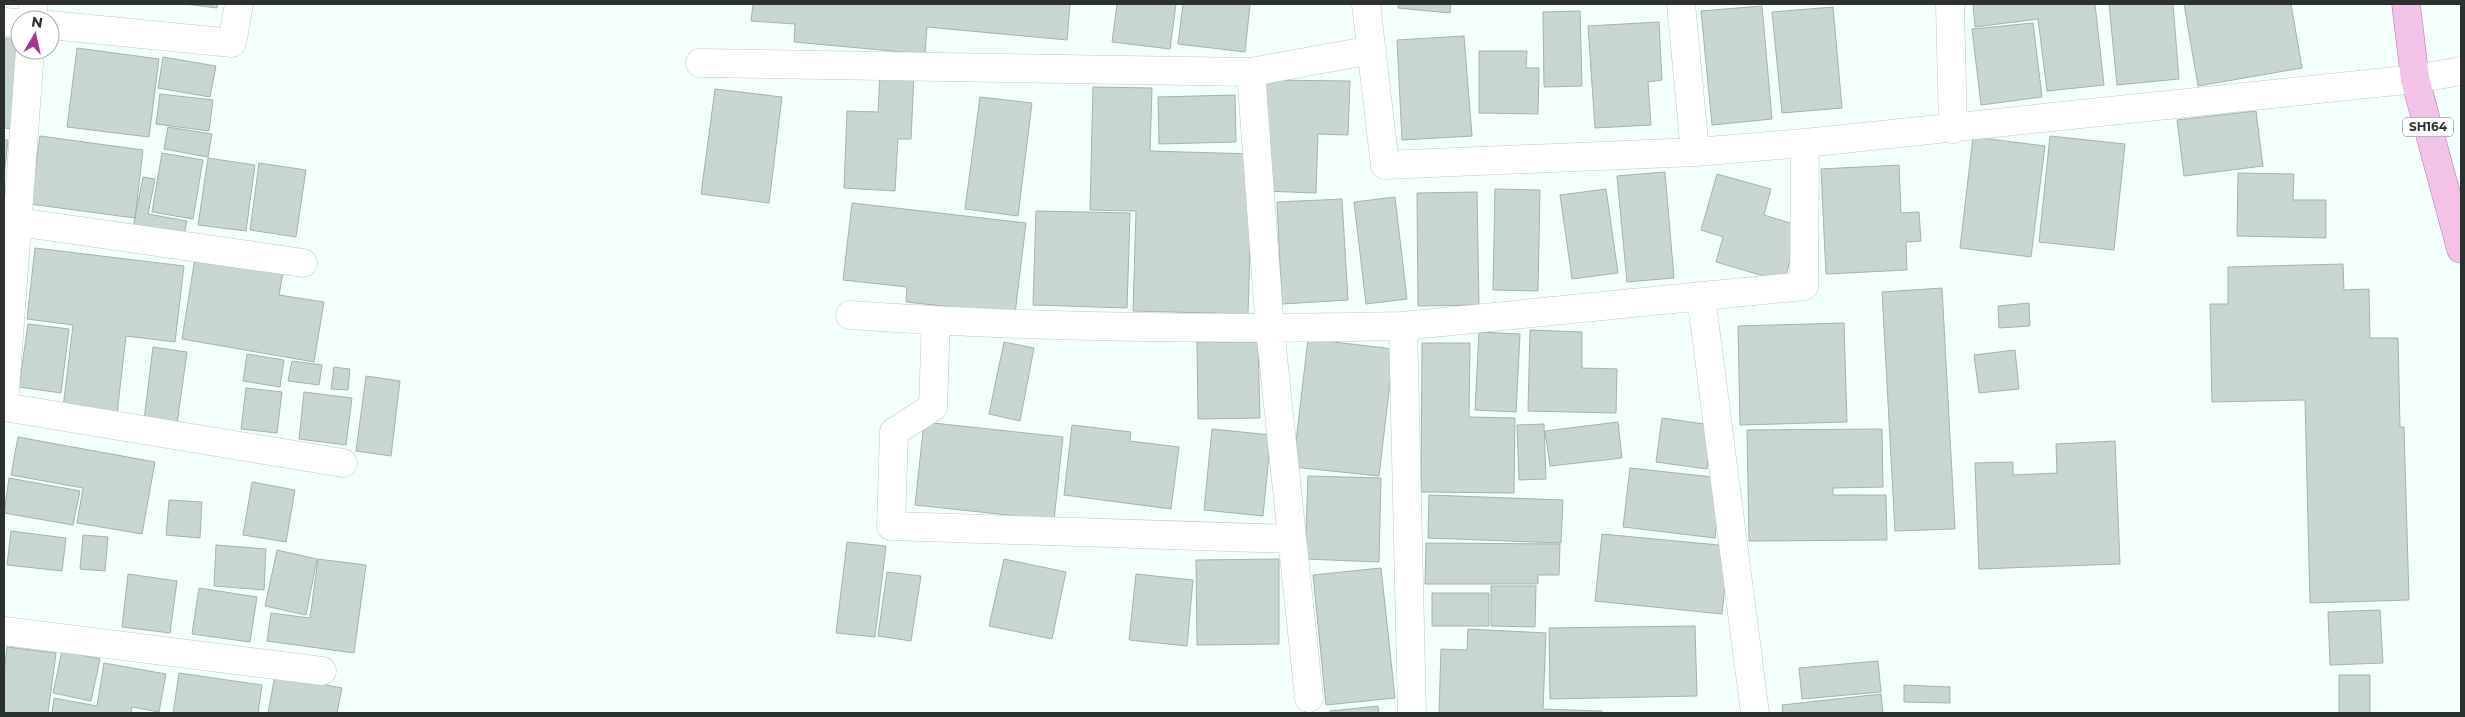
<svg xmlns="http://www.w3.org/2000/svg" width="2465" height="717" viewBox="0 0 2465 717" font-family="Montserrat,sans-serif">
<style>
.building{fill:#c7d6d3;stroke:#a3b2af}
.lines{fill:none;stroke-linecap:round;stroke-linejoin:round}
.minor-casing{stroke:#b9c8c6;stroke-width:29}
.tertiary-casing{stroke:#b9c8c6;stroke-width:29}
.primary-casing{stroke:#a9749e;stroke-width:29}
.minor{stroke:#fff;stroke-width:28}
.tertiary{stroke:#fff;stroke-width:28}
.primary{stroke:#f4c1e9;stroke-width:28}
.labels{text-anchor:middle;stroke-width:4;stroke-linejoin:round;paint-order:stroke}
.shield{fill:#fff;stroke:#6b6f6e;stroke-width:1}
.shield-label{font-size:12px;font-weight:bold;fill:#2b3130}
</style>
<rect width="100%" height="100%" fill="#f2fffd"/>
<!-- building -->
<path class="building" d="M185,4H218L217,8Z
M753,4H1070L1067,40L927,27L925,54L794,42L795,24L751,21Z
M1117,4H1176L1170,49L1112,42Z
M1183,4H1250L1245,52L1178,44Z
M1399,4H1451L1450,13L1398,8Z
M1973,4H2095L2104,85L2047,91L2038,19L1975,27Z
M2109,4H2173L2179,79L2117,85Z
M2184,4H2291L2302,68L2198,86Z
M1762,6L1772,119L1712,125L1701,11Z
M1833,7L1842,108L1782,113L1772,12Z
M1580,11L1582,86L1544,87L1543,12Z
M1659,22L1662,80L1648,82L1651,125L1595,128L1588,26Z
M2033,23L2042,97L1981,105L1972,29Z
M1464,36L1472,136L1402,140L1397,40Z
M4,38L20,40L14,129L4,128Z
M77,48L159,59L149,137L67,127Z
M1479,51H1527L1526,68H1539L1538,114L1479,113Z
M163,57L216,66L210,97L158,88Z
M880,71L914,73L911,139H898L895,191L844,188L847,111L878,112Z
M1265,80L1350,81L1348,135L1318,134L1316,193L1262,191Z
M1093,87L1152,88L1150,151L1253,154L1248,314L1133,311L1136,211L1090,210Z
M715,89L782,97L769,203L701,194Z
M160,94L213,100L209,131L156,124Z
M1235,95L1236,142L1159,144L1158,97Z
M980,97L1032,103L1018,216L965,209Z
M2256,111L2263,166L2184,176L2177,120Z
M168,127L212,134L208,157L164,149Z
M40,136L143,150L135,218L30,204Z
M2050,136L2125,144L2114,250L2039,242Z
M1973,137L2045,146L2031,257L1960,248Z
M4,140H8L4,176Z
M162,153L203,160L193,219L152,212Z
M208,158L255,165L246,231L198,225Z
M259,163L306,170L296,237L250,230Z
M1899,165L1901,213L1919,212L1921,241L1906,242L1907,270L1826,274L1821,169Z
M1665,172L1674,278L1627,282L1617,176Z
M2238,173L2294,174L2293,200H2326V238L2237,236Z
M1717,174L1771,189L1764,215L1800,226L1784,282L1716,262L1723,237L1701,230Z
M143,177L155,179L148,214L187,221L183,239L133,228Z
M1495,189L1540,190L1538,291L1493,290Z
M1606,189L1618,273L1572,279L1560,195Z
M1477,192L1479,305L1418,306L1417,193Z
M1395,197L1407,299L1366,304L1354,202Z
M1342,199L1348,300L1282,304L1277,202Z
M852,203L1026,223L1015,314L906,302L907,287L843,280Z
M1036,211L1130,213L1127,308L1033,305Z
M35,248L184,266L175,342L126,336L117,414L63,408L73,325L27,319Z
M195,258L283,273L279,295L324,302L314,362L182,339Z
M2343,264L2344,290L2369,289L2370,338H2398L2400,427H2404L2409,600L2310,603L2305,400L2212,402L2210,304H2228V267Z
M1942,288L1955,529L1895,531L1882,292Z
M2029,303L2030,326L1999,328L1998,306Z
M1844,323L1847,422L1740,425L1738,326Z
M28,324L69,329L61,393L19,387Z
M1530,330L1582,332V368L1617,369L1616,413L1528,411Z
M1479,332L1520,334L1516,412L1475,410Z
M1308,339L1394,349L1379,476L1293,467Z
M1004,342L1034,348L1020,421L989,414Z
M1197,342H1258L1260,418L1198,419Z
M1422,343H1470L1469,417L1515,418L1514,493L1421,492Z
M153,347L187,352L177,424L144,420Z
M2015,350L2019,389L1979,393L1974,355Z
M247,354L284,360L280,387L243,381Z
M292,361L322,365L319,385L288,381Z
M334,367L350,369L348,390L331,389Z
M366,376L400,381L391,456L356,451Z
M246,388L282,392L277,433L241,429Z
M304,392L352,398L346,445L299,439Z
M1662,418L1712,425L1707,469L1656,462Z
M924,422L1063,437L1054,520L915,505Z
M1618,422L1622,458L1550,466L1545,431Z
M1544,424L1546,479L1519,480L1517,425Z
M1072,425L1131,432L1130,441L1179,447L1171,509L1064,495Z
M1212,429L1271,435L1263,516L1204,510Z
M1882,429L1883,487L1833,488V495H1886L1887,540L1749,541L1747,430Z
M18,437L155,462L142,534L77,523L83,488L11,475Z
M2115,441L2120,564L1979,569L1975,463L2013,462V475L2057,473L2056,444Z
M1630,468L1722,478L1715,538L1623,527Z
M1308,476L1381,478L1379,562L1305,559Z
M9,478L80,491L73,525L4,513Z
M252,482L295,490L286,542L243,535Z
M1429,495L1563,500L1561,543L1428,538Z
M169,500L202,502L200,538L166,535Z
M11,531L66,538L62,571L7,565Z
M1602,534L1729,546L1722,614L1595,601Z
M83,535L108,537L105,571L80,569Z
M847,542L886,546L875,637L836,633Z
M1426,543L1560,544L1559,575H1538V584H1425Z
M216,545L266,549L264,590L214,586Z
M277,550L317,559L306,615L265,606Z
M318,559L366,565L354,653L267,641L271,613L310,618Z
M1004,559L1066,572L1052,639L989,626Z
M1279,559V644L1197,645L1196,560Z
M1381,568L1395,698L1326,705L1313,575Z
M887,572L921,576L911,641L878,636Z
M128,574L177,581L170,633L122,627Z
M1136,574L1193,580L1187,646L1129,640Z
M1491,586H1536L1535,627L1491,626Z
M199,588L257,597L250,642L192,634Z
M1432,593H1489V626H1432Z
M2380,610L2383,663L2330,665L2328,612Z
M1695,626L1697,696L1550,699L1549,628Z
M1468,629L1546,633L1543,709L1602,711V713H1439L1441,649L1467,650Z
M7,647L56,653L48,713H4V674Z
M62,651L100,659L91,701L53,693Z
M1878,661L1881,692L1802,699L1799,668Z
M104,663L166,674L159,712L132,707L131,713H52L54,698L97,706Z
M179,673L262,685L258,713H173Z
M275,675L342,688L337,713H268Z
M2339,675H2370V713H2339Z
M1904,685L1950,687V703L1904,702Z
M1881,694L1883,713H1783L1782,705Z
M1378,706L1379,713H1330V711Z"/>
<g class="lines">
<!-- minor casing -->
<g class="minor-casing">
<path id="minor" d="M1366,4L1385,165L1695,152L1805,143
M1681,4L1695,152
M1950,4L1953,129
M33,20V4
M4,22L20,23
M50,25L232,43L239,4
M700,63L1251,72L1372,50
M1251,72L1270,329L1309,698
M4,220L303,263
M1701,296L1755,713
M850,315C1034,328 1219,330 1403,326
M936,321L933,407L894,432L891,526L1291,539
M4,404L30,50
M4,407L343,463
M4,631L322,671
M1412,713L1403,326L1804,286L1805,143L2415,79"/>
</g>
<!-- tertiary casing -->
<g class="tertiary-casing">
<path id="tertiary" d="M2415,79L2461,71"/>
</g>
<!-- primary casing -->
<g class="primary-casing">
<path id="primary" d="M2406,4L2415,79L2461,249"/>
</g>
<!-- minor -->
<use href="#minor" class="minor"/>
<!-- tertiary -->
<use href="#tertiary" class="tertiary"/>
<!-- primary -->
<use href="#primary" class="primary"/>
</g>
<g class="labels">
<!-- shield labels -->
<rect class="shield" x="2403" y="117.5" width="50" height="19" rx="4"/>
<g class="shield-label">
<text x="2428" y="131">SH164</text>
</g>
</g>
<!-- border -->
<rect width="2465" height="717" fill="none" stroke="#2b3130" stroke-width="10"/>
<!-- north arrow -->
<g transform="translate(35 35) rotate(9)"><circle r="24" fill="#ffffff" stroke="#aaadac"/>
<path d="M0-4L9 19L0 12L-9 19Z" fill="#a73794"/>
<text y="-8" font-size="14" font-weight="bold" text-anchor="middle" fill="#2b3130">N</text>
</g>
</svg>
